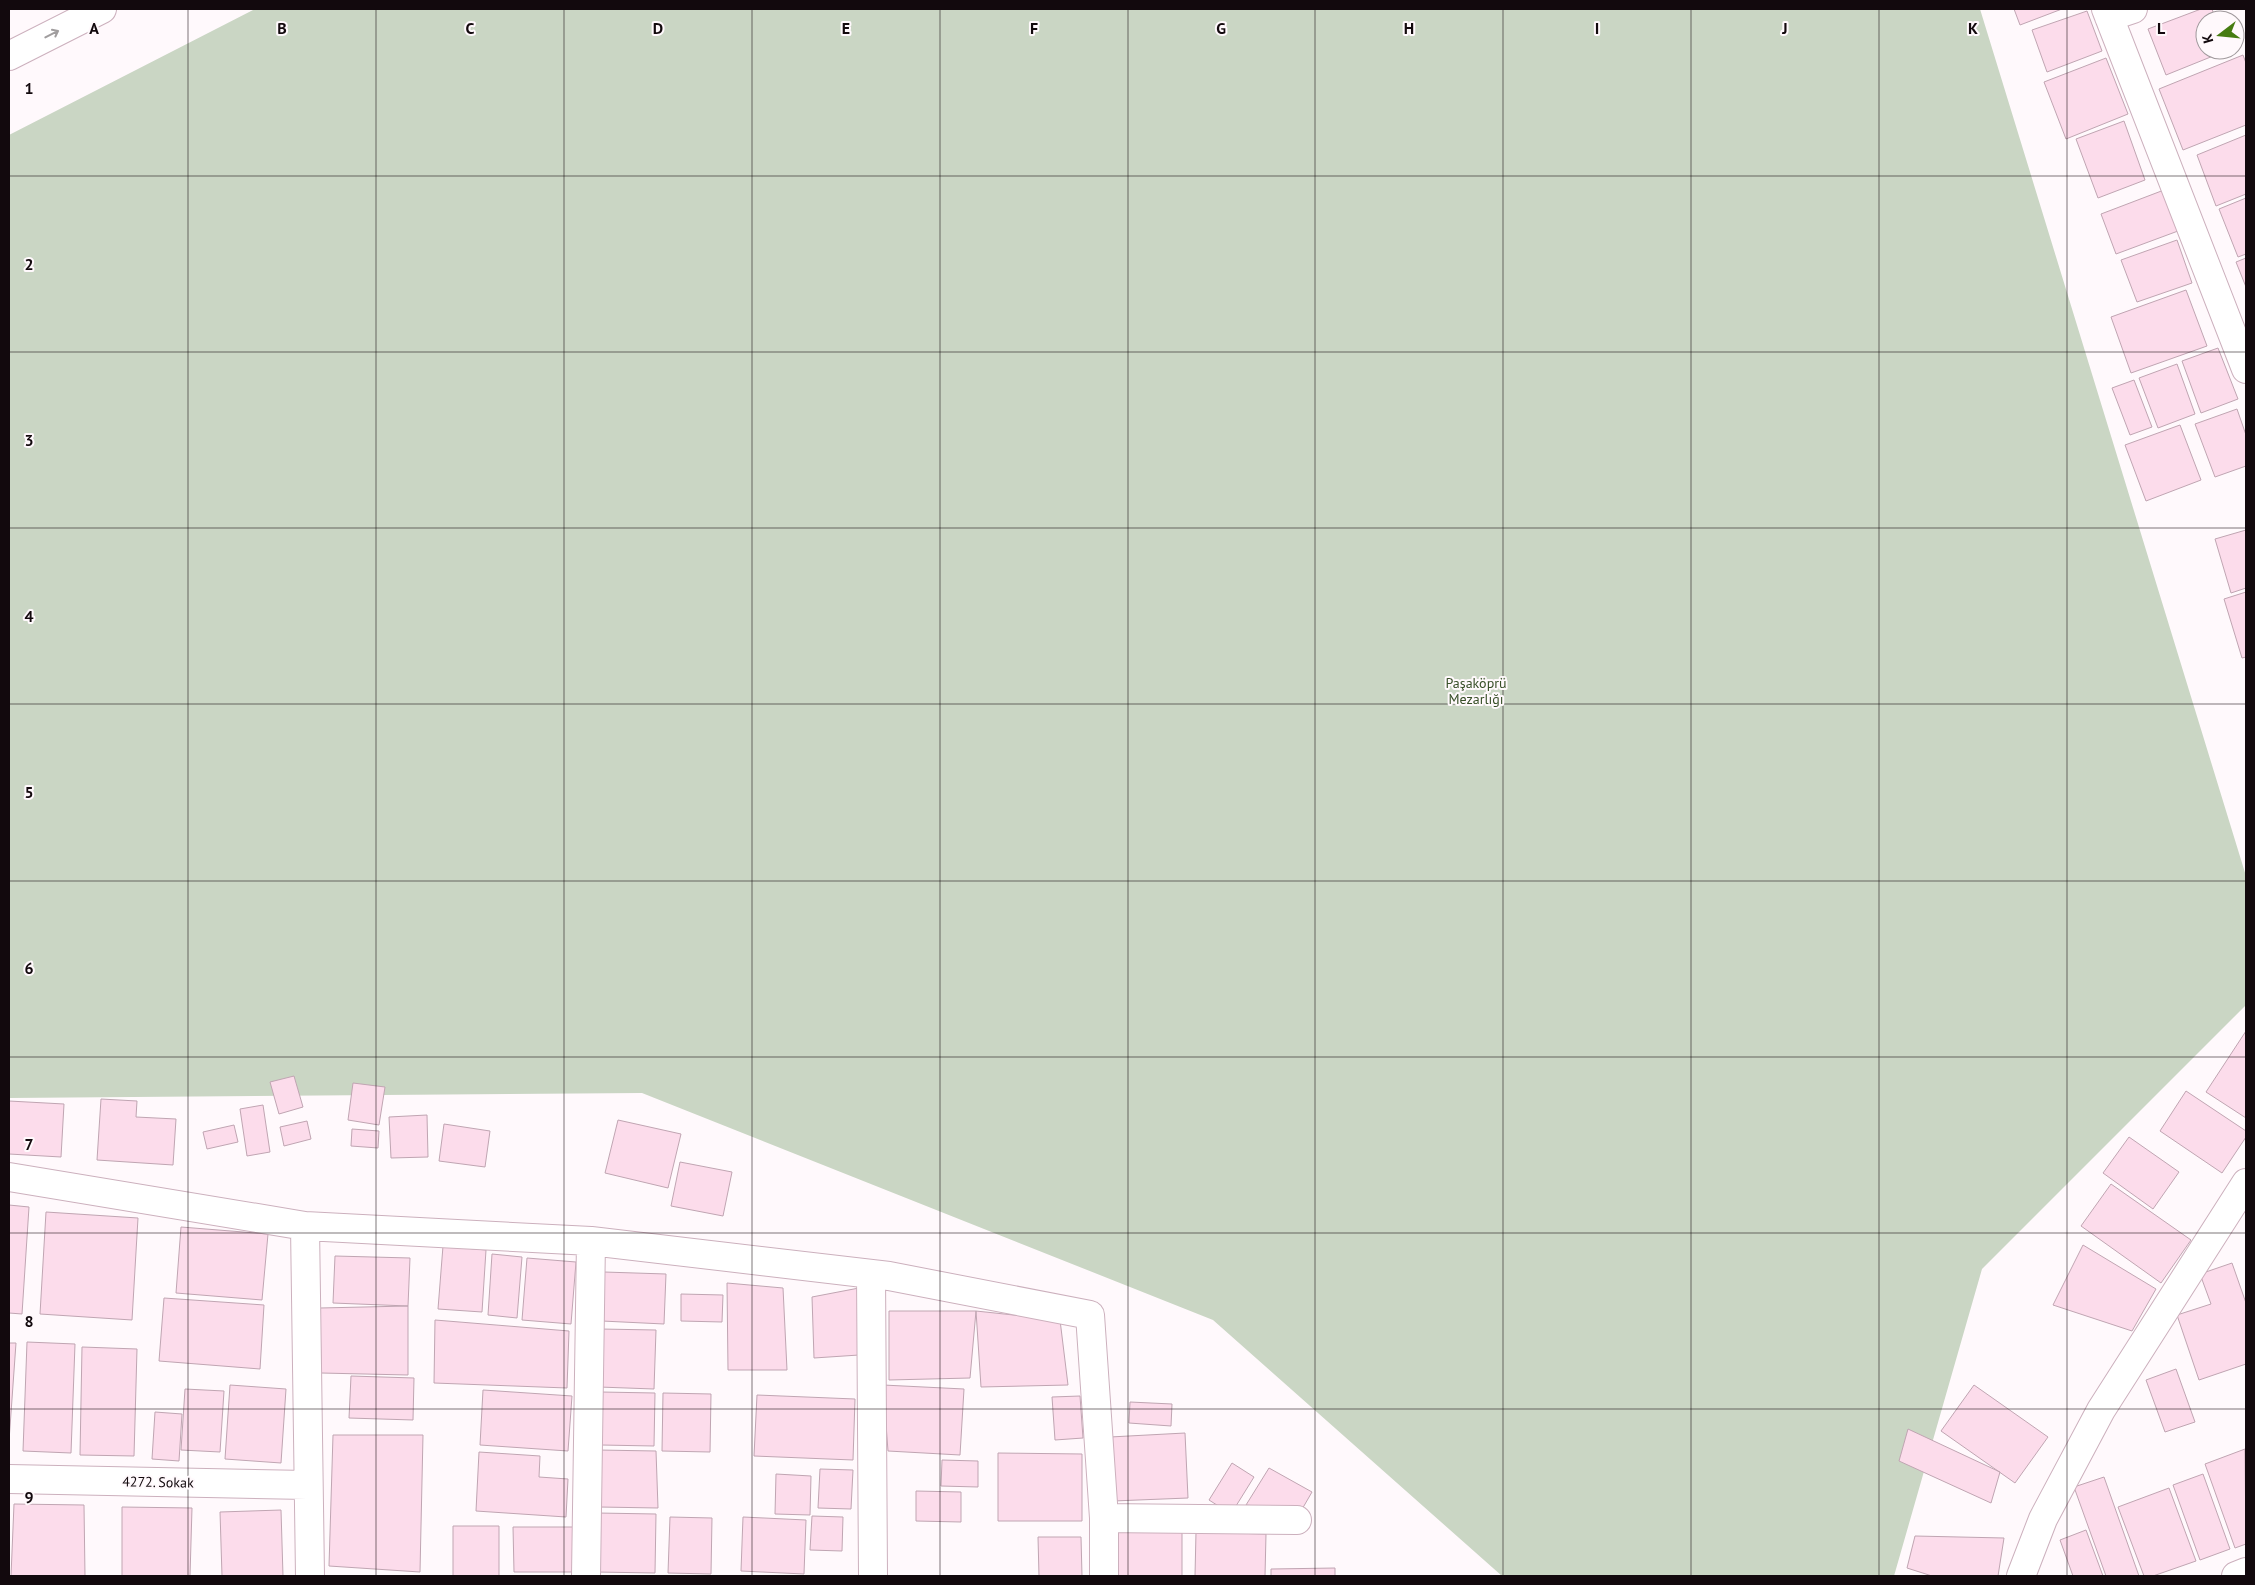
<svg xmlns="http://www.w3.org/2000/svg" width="2255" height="1585" viewBox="0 0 2255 1585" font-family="'PT Sans',sans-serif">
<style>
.green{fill:#cad6c4}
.building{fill:#fcdceb;stroke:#c0a5b2}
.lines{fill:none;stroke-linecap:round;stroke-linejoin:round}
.minor-casing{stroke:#ccb0bd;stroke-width:30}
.trunk-casing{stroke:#ccb0bd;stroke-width:30}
.minor{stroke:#fff;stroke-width:28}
.trunk{stroke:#fff;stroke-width:28}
.oneway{stroke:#a09d9e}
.grid{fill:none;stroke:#12090d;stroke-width:1;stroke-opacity:0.55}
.labels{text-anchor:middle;stroke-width:4;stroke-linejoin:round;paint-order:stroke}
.park-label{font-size:14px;fill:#374f27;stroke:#fff9fc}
.street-label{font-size:14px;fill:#12090d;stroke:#fff9fc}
.grid-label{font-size:16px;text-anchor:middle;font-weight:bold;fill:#12090d;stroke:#fff9fc;stroke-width:4;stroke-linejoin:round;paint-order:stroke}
</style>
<rect width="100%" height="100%" fill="#fff9fc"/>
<!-- green -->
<path class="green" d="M255,9H1980L2246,876V1005L1982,1269L1894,1576H1502L1213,1320L642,1093L9,1098V135Z"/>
<!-- building -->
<path class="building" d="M2014,9H2062L2020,25Z
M2201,9H2212L2216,20H2205V50H2228L2166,75L2148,29Z
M2087,11L2102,51L2047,72L2032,30Z
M2243,55L2246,63V125L2183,150L2159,89Z
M2106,58L2128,114L2066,139L2044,82Z
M2124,121L2145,180L2098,198L2076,139Z
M2246,135V194L2216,206L2197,155Z
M2164,190L2178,231L2116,254L2101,214Z
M2246,198V254L2238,257L2219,209Z
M2177,240L2192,283L2137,302L2121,260Z
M2246,258V287L2236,262Z
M2186,290L2207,346L2131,373L2111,317Z
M2218,348L2238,399L2201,413L2182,361Z
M2177,364L2195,414L2158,428L2139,378Z
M2134,380L2152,427L2130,435L2112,388Z
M2237,409L2246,435V466L2215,477L2195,424Z
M2180,425L2201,480L2146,501L2125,445Z
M2246,530V588L2231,593L2215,539Z
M2246,592V657L2242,658L2224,599Z
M2246,1031V1118L2206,1092Z
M294,1076L303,1107L279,1114L270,1082Z
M353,1083L385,1087L379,1125L348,1120Z
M2186,1091L2246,1131V1137L2222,1173L2160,1131Z
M101,1099L137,1101L136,1117L176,1119L173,1165L97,1160Z
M9,1101L64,1104L61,1157L9,1154Z
M263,1105L270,1152L247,1156L240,1109Z
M427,1115L428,1157L391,1158L389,1117Z
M618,1120L681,1134L668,1188L605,1173Z
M307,1121L311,1139L284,1146L280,1127Z
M444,1124L490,1131L485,1167L439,1161Z
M234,1125L238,1142L207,1149L203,1132Z
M352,1129L379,1131L378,1148L351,1146Z
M2129,1137L2179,1172L2153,1209L2103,1173Z
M680,1162L732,1172L723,1216L671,1206Z
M2111,1184L2191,1240L2161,1283L2081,1226Z
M9,1205L29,1207L22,1314L9,1313Z
M46,1212L138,1218L132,1320L40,1314Z
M181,1227L268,1234L262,1300L176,1293Z
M2083,1245L2156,1289L2132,1331L2053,1305Z
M443,1246L486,1250L482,1312L438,1309Z
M492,1254L522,1257L517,1318L488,1315Z
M335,1256L410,1258L408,1306L333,1303Z
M527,1258L576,1262L571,1324L522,1320Z
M2232,1263L2246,1303V1364L2199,1380L2177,1315L2211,1304L2200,1274Z
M604,1272L666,1274L664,1324L602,1321Z
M727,1283L783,1288L787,1370H728Z
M859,1288V1355L814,1358L812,1297Z
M681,1294L723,1295L722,1322L681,1321Z
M164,1298L264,1305L260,1369L159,1361Z
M408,1306V1375L321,1373L320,1308Z
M889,1311H976L970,1378L889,1380Z
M976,1311L1060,1320L1068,1385L981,1387Z
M435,1320L569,1331L567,1388L434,1383Z
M600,1329L656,1330L654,1389L599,1387Z
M27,1342L75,1344L71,1453L23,1451Z
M9,1343H16L9,1441Z
M82,1347L137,1349L134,1456L80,1455Z
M2176,1369L2195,1422L2165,1432L2146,1380Z
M351,1376L414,1378L413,1420L349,1418Z
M230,1385L286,1389L281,1463L225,1459Z
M883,1385L964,1389L960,1455L888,1451Z
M1974,1385L2048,1437L2015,1483L1941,1431Z
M185,1389L224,1391L220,1452L181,1450Z
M483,1390L572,1396L568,1451L480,1445Z
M601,1392L655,1393L654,1446L601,1445Z
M663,1393L711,1394L710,1452L662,1451Z
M757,1395L855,1399L853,1460L754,1456Z
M1080,1396L1083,1438L1055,1440L1052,1397Z
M1130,1402L1172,1404L1171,1426L1129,1423Z
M155,1412L182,1414L179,1461L152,1459Z
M1908,1429L2000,1472L1991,1503L1899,1461Z
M1185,1433L1188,1498L1113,1501L1110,1437Z
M333,1435H423L420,1572L329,1566Z
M2245,1449L2246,1544L2235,1548L2205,1464Z
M598,1450L656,1451L658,1508L599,1507Z
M479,1452L540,1456L539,1477L568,1479L566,1517L476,1511Z
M998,1453L1082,1454V1521H998Z
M942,1460L978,1461V1487L941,1486Z
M1232,1463L1254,1477L1231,1514L1209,1500Z
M1269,1468L1312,1492L1301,1511L1246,1505Z
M820,1469L853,1470L851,1509L818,1508Z
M776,1474L811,1476L810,1515L775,1514Z
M2203,1474L2230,1549L2200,1560L2173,1485Z
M2104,1477L2139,1576H2106L2074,1487Z
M2169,1488L2196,1561L2153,1576H2144L2118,1507Z
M916,1491L961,1492V1522L916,1521Z
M14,1504L84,1505L85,1576H11Z
M122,1507L192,1508L190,1576H122Z
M281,1510L283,1576H222L220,1512Z
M597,1513L656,1514L655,1573L596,1572Z
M812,1516L843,1517L842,1551L810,1550Z
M670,1517L712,1518L711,1574L668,1573Z
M743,1517L806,1520L804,1574L741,1571Z
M453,1526H499V1576H453Z
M513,1527H574V1572H514Z
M1112,1529H1182V1576H1113Z
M2086,1530L2103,1576H2073L2060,1540Z
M1196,1532L1266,1534L1265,1576H1195Z
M1915,1536L2004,1538L1998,1576H1932L1907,1568Z
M1038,1537H1081L1082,1576H1039Z
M1335,1568V1576H1271V1569Z"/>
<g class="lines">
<!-- minor casing -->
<g class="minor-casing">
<path id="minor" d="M2106,9L2246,369
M2109,17L2133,9
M9,1177L305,1226L310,1576
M305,1226L591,1241L889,1276L1090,1315L1104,1518V1576
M871,1274L873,1576
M9,1479L307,1485
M1104,1518L1297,1520
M586,1576L591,1241
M2021,1576L2043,1519L2101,1410L2246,1183
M2236,1576L2246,1572"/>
</g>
<!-- trunk casing -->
<g class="trunk-casing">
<path id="trunk" d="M9,56L102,9"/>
</g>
<!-- minor -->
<use href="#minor" class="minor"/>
<!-- trunk -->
<use href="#trunk" class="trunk"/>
</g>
<!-- one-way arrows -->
<defs><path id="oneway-shaft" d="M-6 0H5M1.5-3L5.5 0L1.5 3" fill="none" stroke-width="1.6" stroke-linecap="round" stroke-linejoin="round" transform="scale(1.25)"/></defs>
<use class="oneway" href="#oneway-shaft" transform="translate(52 34) rotate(-27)"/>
<!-- grid -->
<path class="grid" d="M188,9V1576M376,9V1576M564,9V1576M752,9V1576M940,9V1576M1128,9V1576M1315,9V1576M1503,9V1576M1691,9V1576M1879,9V1576M2067,9V1576M9,176H2246M9,352H2246M9,528H2246M9,704H2246M9,881H2246M9,1057H2246M9,1233H2246M9,1409H2246"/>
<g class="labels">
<!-- park labels -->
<g class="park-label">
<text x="1476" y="688">Paşaköprü<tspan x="1476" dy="16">Mezarlığı</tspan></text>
</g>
<!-- street labels -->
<g class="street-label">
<text transform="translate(158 1482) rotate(1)" y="5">4272. Sokak</text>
</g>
</g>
<g class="grid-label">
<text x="94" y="34">A</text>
<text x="282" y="34">B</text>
<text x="470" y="34">C</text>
<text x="658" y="34">D</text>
<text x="846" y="34">E</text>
<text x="1034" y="34">F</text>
<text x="1221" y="34">G</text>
<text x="1409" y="34">H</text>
<text x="1597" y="34">I</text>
<text x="1785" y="34">J</text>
<text x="1973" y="34">K</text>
<text x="2161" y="34">L</text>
<text x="29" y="94">1</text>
<text x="29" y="270">2</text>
<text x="29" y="446">3</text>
<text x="29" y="622">4</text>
<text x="29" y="798">5</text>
<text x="29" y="974">6</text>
<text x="29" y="1150">7</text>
<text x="29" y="1327">8</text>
<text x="29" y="1503">9</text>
</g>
<!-- border -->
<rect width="2255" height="1585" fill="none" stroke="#12090d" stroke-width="20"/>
<!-- north arrow -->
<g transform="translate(2220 35) rotate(254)"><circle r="24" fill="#fff9fc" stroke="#a0999c"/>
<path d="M0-4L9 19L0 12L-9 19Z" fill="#467c11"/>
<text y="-8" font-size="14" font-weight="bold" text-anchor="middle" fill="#12090d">K</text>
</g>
</svg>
